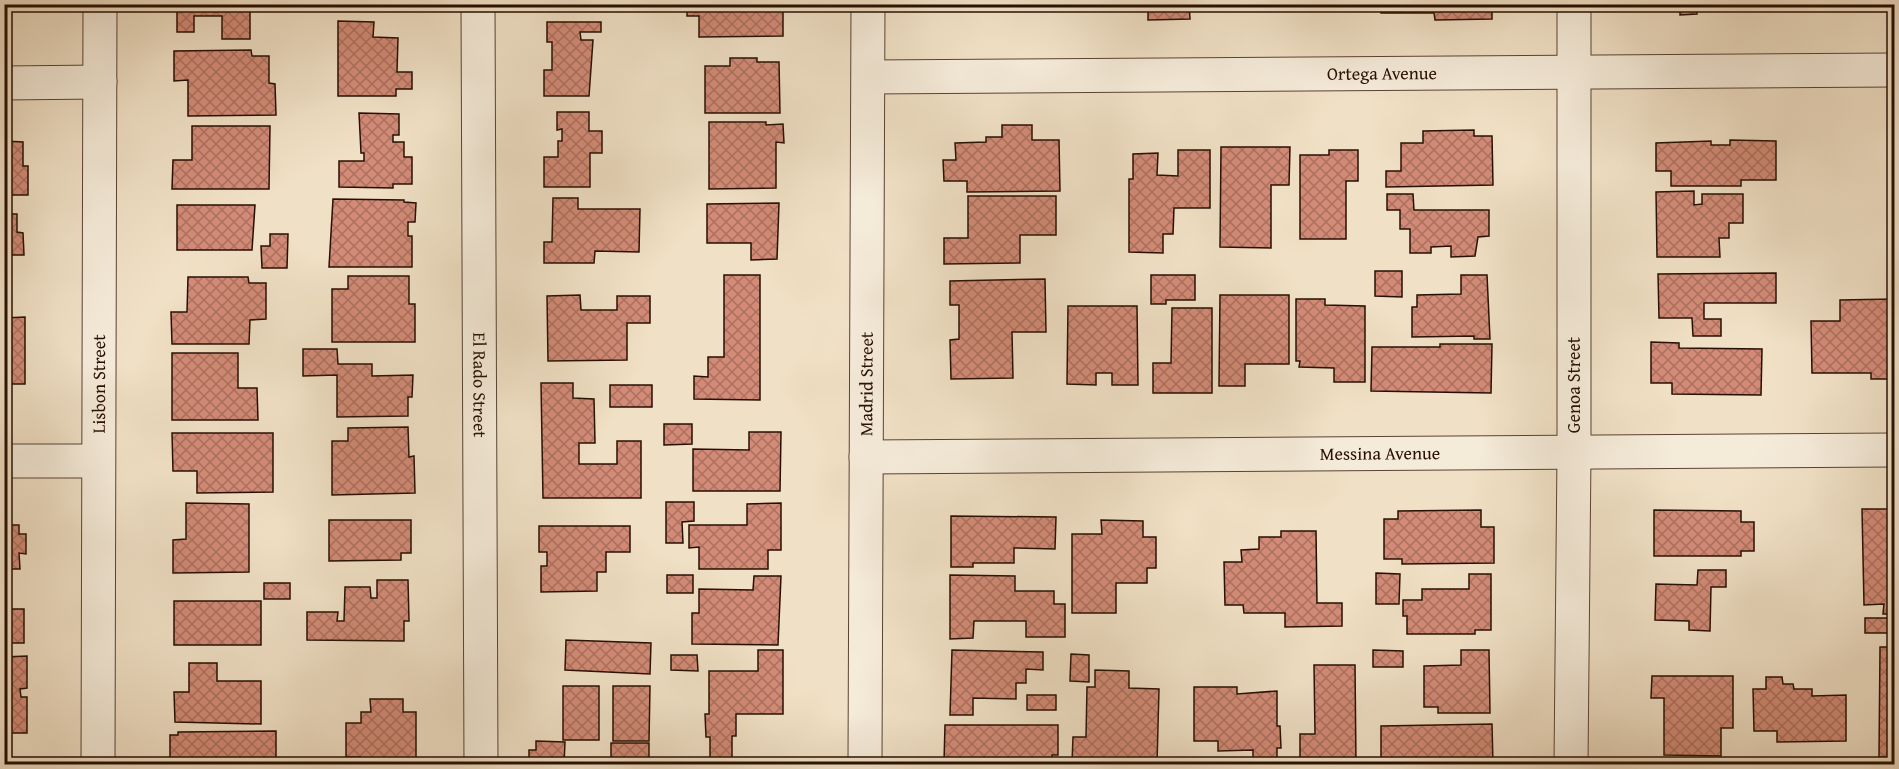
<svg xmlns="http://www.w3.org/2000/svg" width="1899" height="769" viewBox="0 0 1899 769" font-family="'Gentium Book Plus',serif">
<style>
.building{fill:url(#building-cross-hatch);stroke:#270f03;stroke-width:1.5}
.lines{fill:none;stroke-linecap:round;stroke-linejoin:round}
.minor-casing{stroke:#594334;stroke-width:35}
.minor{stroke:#f5ebd9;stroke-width:33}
.labels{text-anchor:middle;stroke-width:4.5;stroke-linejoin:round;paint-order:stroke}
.street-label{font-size:18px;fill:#270f03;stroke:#f5ebd9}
</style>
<defs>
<pattern id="building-cross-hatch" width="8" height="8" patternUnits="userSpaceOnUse" patternTransform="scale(1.5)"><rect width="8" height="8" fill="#d38b77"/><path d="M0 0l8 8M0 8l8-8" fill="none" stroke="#ab705f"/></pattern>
</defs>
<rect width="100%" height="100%" fill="#f0e0c5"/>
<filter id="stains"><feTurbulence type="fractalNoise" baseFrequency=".00333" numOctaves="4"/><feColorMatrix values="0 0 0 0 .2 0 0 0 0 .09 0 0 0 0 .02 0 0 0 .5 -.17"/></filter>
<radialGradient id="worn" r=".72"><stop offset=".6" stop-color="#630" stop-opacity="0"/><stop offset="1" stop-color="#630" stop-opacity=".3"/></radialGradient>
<!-- building -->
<path class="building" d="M177,4H250V39H222V16H194V32H177Z
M336,4H412V5L336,6Z
M687,4H783V36L699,37V16H687Z
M942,4H1004L1003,7H942Z
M1069,4H1095V7H1069Z
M1148,4H1189L1190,19L1148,20Z
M1381,4H1492V19L1435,20L1434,13H1381Z
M1659,4H1727V7H1697V14L1680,15V7H1659Z
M338,21L374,22L373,37L398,38L397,72H412V89H396V96H338Z
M547,22H601V32H580L581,40H593L589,96H544V70H552V42H547Z
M251,50L252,56H269V83L275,84L276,115L188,116V80L174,81V51Z
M730,58H757V62H779L780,113H705V66H730Z
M557,112H589V131H602V153H590V187H544V157H558V141H562V129L557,130Z
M359,113L399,114V135H393V142H404V157H412V184H393V188L339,187V161H364V153H361Z
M709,122H766V125L783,124L784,143L776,142V188L709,189Z
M1002,125H1032V140H1059L1060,191L967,192V181H944L943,160H956L955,143L986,142V137H1002Z
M192,126H270L269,189H172L173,160H192Z
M1474,130V136H1492L1493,185L1386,187V171H1401V143H1423V131Z
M1730,140L1776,141V180H1741V186H1671V171H1656V143L1711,141V145H1730Z
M4,141L23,142V166H28V195H4Z
M1221,147H1290L1289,185H1271V248L1220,247Z
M1178,150H1210V208H1174L1173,234H1163V253L1129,252V179H1133V154L1158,153L1157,175L1178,176Z
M1329,150H1358V181H1346V239H1300V155H1329Z
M1694,191V205L1702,204V194H1743V223H1729V238H1719L1720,257H1657L1656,192Z
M1387,194H1413L1414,210H1489V236L1478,237L1475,256L1451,257V246L1431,247V253H1410V229H1400V210H1387Z
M968,196H1056V235H1020V263L944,264V238H968Z
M553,198H578V209H640L639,252L595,251L594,263H544V242H552Z
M333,199L404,200V202L416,203L415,222H408V236H412V267H329Z
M4,201H10V214H17V232L23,233L24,255H4Z
M779,203L777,259L751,260V243H707V204Z
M177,205H255L252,250H177Z
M270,234H288L287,268H262L261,246H270Z
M1375,271H1402V297L1375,296Z
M1776,273V303H1704V319H1721V336H1693L1692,318H1659L1658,274Z
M724,275H760V400L694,399V376L708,377V357H724Z
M1151,275H1195V300H1166V304H1151Z
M1461,275H1487L1490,339H1474V336L1412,337V307H1417V295L1461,294Z
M348,276H409V304H415V342H332V289H348Z
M188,277H248L249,283H266V319L250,320L249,344H172L171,312H187Z
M1045,279L1046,332H1012L1013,378L951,379L950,340L959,339V305H950V281Z
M580,295L581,310H617V296H650V323H627V360L548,361L547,296Z
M1220,295H1289V364H1245V386H1219Z
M1296,299H1325V305L1365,306V382H1334V368L1299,367L1300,361H1296Z
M1894,299V379H1871V373H1812L1811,321H1840V300Z
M1068,306H1137L1138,385H1112V373H1096V385L1067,384Z
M1172,308H1212V393H1153V363H1171Z
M25,317V384H4V318Z
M1651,342L1679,343V348L1762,349L1761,395L1672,394V383H1651Z
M1440,344H1492L1491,393L1371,391L1372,347H1440Z
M303,349H337L338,364H372V376L413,375L412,397H408V416L337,417V375L303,376Z
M172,353H238V388H257L258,420H172Z
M541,383H573V398L594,399L595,443H579V464H617V441H641V498H543Z
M610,385H652V407H610Z
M664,424H692V444L664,445Z
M408,427L409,457L414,456L415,493L332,495V441H348V428Z
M749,432H781L780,491H693V449L749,450Z
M172,433H273V492L197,493V471H173Z
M666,502H694V521L682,522L683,543H666Z
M186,503L249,504V572L173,573V540L186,539Z
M781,503V550H768V569H699V547L689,548V525H747V504Z
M1862,509H1894V614H1883L1884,604L1864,605Z
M1481,510V527H1494V563L1402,564V559H1384V519H1398V511Z
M1654,510L1741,511V522H1754V551H1741V556H1654Z
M951,516L1056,517L1055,549L1014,548V563H973V567H951Z
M329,520H411V553H401V560L329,561Z
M1101,520L1143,521V537H1156V568H1147V583H1116V613H1072V534H1102Z
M4,525H19V534H26V554L19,553L20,569H4Z
M539,526H630V552H606V572H597V591L541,592V566H547V552H539Z
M1281,531H1316L1317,603H1342V626L1285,627V613H1244L1243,605H1225L1224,562H1242L1241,550L1259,549V537H1281Z
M1698,570H1726V587H1711L1710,631L1689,630V621L1655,620L1656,584L1697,585Z
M1376,573L1400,574L1399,604H1376Z
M1469,574H1491V630H1475V634H1407V616H1403V600H1422V589H1469Z
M667,575H693V593H667Z
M950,575L1015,576V591H1054V604H1065V637H1026V621H974L973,638L950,639Z
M754,576H781L778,645L692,644V613H699V589L753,590Z
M377,580H408L409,621H404V641L307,640V612H338L337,621H344L345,587H370L371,598H377Z
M4,581H11V609H24V643H4Z
M264,583H290V599H264Z
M174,601H261V645H174Z
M1865,618H1894V633H1865Z
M566,640L651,643L650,674L565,670Z
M1880,647H1894V757H1879Z
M758,650H783V714H736V736H732V764H710V737H706L705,714H709V671H758Z
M952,650L1043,652V670L1026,669V683H1016V699L973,698V715H950Z
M1373,650L1403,651V667H1373Z
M1461,650H1489L1490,713H1438V707H1424V666L1461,665Z
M1071,654L1089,655V682L1070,681Z
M671,655H697L698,671L671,670Z
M27,656V688L20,689L21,697H27V733H11V764H4V657Z
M189,663H217V681H261V724L175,722L174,692H189Z
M1314,665H1355L1356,764H1300V734H1315Z
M1095,670L1129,671V688L1159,689L1157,764L1072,763L1073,737H1086L1087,687H1095Z
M1652,676H1733V728H1721V756L1664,755V698H1651Z
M1766,677H1782L1783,684H1793L1794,689H1812V696L1846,695V741L1777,742V731H1754L1753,689H1766Z
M563,686H599V740H563Z
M613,686H650L649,741H613Z
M1194,687H1237V694L1277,691V726H1280L1281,748H1277V759H1253V750L1218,751V741H1194Z
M1027,695H1056V710H1027Z
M370,699H403V712H416V764H361L360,757H346V723H361V712H371Z
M1492,724L1493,764H1381V726Z
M945,725H1058V755H1052V764L944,762Z
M276,731V764H170V735H178V732Z
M536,741L565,742L564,764H529V750H536Z
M611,743H649V764H611Z"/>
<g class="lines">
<!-- minor casing -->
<g class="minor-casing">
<g id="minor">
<path id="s1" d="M478,4L481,764"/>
<path id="s2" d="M869,77L1894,70"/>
<path d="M4,83L100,82"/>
<path id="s3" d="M866,457L1894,450"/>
<path d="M4,461H98"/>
<path id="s4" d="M98,764L100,4"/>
<path id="s5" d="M865,764L868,4"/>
<path d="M1571,764L1574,453V4"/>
</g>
</g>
<!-- minor -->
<use href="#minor" class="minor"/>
</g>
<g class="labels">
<!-- street labels -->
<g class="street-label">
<text dy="6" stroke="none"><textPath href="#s2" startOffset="513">Ortega Avenue</textPath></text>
<text dy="6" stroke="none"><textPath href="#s4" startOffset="380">Lisbon Street</textPath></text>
<text dy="6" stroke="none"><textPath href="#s1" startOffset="381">El Rado Street</textPath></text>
<text dy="6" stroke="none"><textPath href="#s5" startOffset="380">Madrid Street</textPath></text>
<text transform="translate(1574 385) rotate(-90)" y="6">Genoa Street</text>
<text dy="6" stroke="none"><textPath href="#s3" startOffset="514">Messina Avenue</textPath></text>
</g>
</g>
<!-- margin -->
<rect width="1899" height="769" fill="none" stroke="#f0e0c5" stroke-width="24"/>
<rect x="6" y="6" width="1887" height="757" fill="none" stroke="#270f03" stroke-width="3"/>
<rect x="12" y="12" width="1875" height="745" fill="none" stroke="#270f03" stroke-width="1.5"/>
<rect width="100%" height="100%" filter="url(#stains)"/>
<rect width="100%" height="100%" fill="url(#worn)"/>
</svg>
